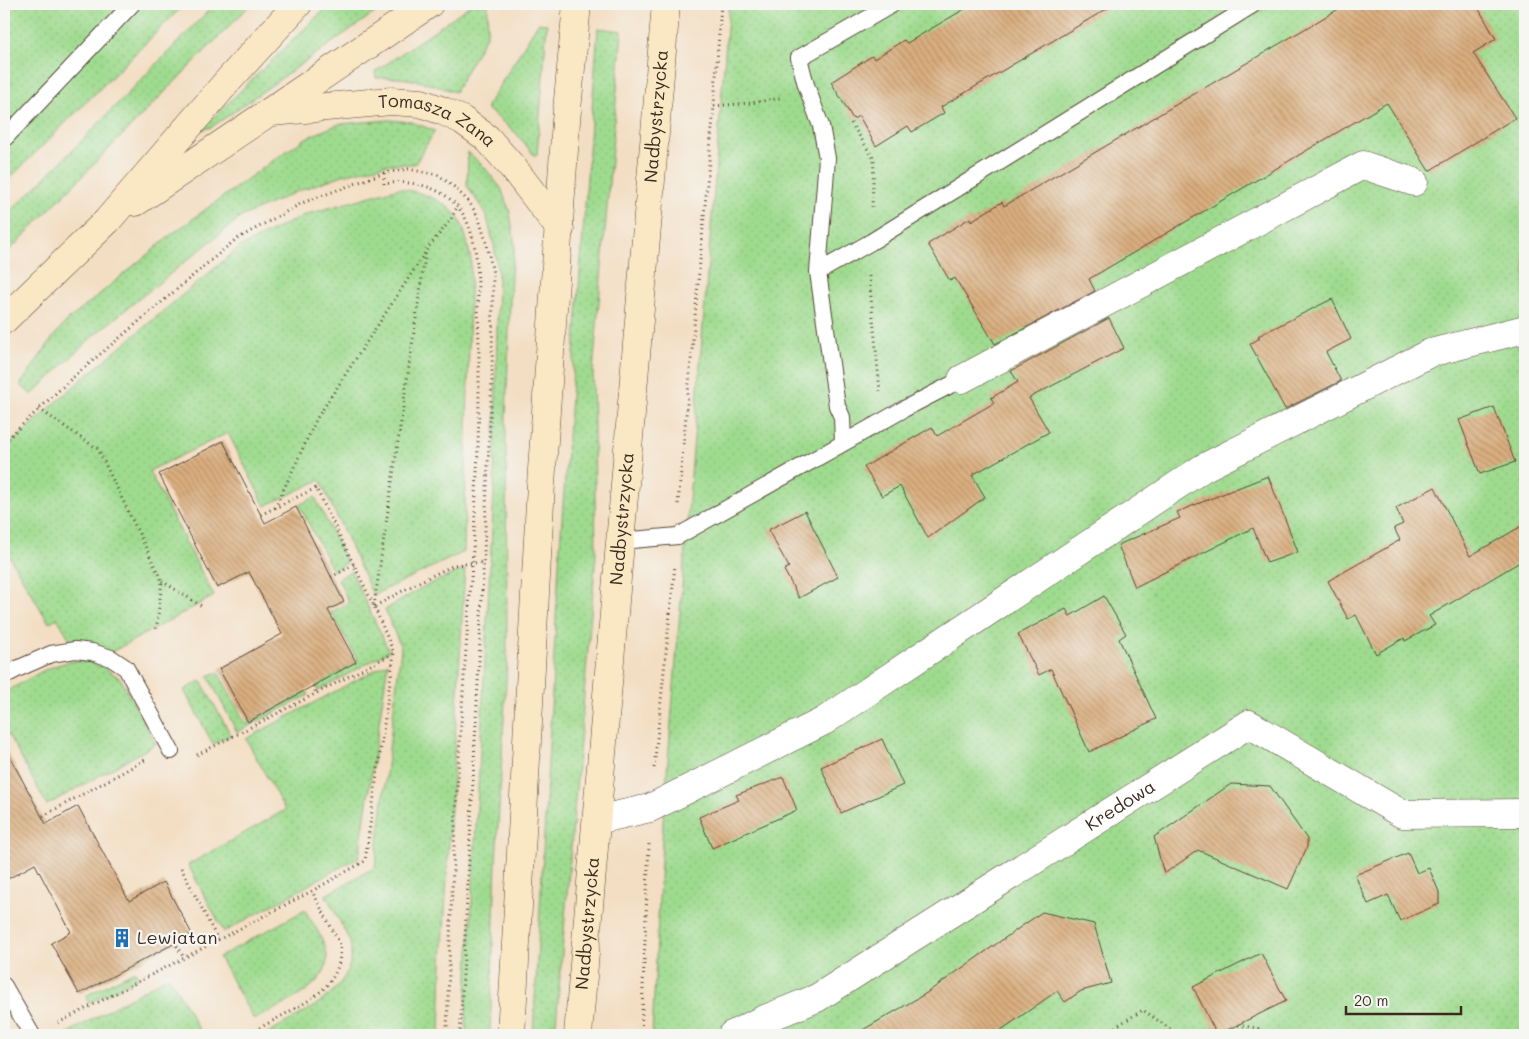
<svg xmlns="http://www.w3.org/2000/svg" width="1529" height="1039" viewBox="0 0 1529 1039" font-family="Mali,sans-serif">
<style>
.grass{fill:url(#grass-dots);stroke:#6d8256}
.building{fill:url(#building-back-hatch)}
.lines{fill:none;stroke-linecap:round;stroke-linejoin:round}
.lane-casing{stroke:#574537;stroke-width:18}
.street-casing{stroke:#574537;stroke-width:29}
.secondary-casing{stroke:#574537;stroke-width:29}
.path{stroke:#574537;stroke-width:3;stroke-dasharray:1 4;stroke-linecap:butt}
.lane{stroke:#fff;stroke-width:16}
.street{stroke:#fff;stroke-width:28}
.secondary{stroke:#fae7c3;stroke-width:28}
.labels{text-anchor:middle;stroke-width:4.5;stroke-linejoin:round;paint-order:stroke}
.street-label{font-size:18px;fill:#3b2a1e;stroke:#f6f6f2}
.poi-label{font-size:18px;fill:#3b2a1e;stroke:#f6f6f2;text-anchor:start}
</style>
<defs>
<pattern id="grass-dots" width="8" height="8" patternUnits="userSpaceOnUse" patternTransform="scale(1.25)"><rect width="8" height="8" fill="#9fdb8f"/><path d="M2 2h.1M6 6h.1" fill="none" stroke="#8abc7b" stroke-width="1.8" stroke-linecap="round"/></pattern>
<pattern id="building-back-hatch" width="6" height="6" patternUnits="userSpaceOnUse" patternTransform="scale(1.25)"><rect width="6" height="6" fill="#daaf80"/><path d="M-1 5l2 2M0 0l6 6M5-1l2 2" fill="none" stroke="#b28f68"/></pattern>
</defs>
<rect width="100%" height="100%" fill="#f6f6f2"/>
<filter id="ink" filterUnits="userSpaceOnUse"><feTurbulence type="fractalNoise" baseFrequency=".02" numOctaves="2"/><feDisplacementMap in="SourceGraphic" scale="10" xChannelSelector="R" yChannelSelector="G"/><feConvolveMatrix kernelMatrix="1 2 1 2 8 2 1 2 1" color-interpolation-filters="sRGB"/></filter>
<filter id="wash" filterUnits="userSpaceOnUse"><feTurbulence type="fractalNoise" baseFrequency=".0096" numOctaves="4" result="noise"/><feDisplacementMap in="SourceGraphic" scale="20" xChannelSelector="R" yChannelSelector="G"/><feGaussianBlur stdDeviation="1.12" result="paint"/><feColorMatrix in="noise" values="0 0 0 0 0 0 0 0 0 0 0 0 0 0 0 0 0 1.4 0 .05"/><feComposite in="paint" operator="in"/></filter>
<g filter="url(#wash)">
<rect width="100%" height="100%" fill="#f3dec3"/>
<!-- grass -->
<path class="grass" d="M4,4H185L4,184Z
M215,4H251L4,256V217L45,178Z
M330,4H387L212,127L200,130Z
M472,4H488L487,34L455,92C425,82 408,76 376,78L375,72Z
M729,4H1525V1035H652L663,822Z
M538,23L547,24L537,155H534L516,133L486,108Z
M598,28L622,31L593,372L596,555L555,1035H533L560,546Z
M389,120L412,122L435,131L415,164H389L343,175L298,191L241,217L94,335L32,395L20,385L54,336L66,322L172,234L268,164L306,138L339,124Z
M468,152L485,168L501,188L510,212L515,245L511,274L506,419L507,664L496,862L490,1035H466V1012L494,492L498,273L494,245L486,214L467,186Z
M399,188C422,193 448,200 460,221C466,232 468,248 471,260L464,552L373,595L320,480L265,506L228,433L149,471L214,596L108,654L75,648L57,618L49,623L4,548V450L75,385L240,247L304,215Z
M315,497L347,563L333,571L299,505Z
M465,569L442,963L440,1035H264C296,1015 360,992 350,943C347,933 331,906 326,895L375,867L401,648L385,610L421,588Z
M351,571L389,651L318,691L316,686L358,661L331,612L349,603L338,579Z
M76,661L89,662L101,666L120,678L156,744L47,805L8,734L4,736V693C26,681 50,663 76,661Z
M388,663L359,857L224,932L188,865L285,810L246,739Z
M218,672L246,724L307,691L309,695L237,732L208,676Z
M201,681L231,735L213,744L184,690Z
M305,910C311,921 321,934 325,947C339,984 280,1005 254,1020L219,957Z
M135,971L138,978L89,1003L85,996Z
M169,976L202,1035H64Z"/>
<g id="blocks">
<!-- building -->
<path class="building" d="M973,4H1115L941,107L944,113L912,132L908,126L876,146L859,116L853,119L831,82L872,56L874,59L904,40L907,43Z
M1347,4H1476L1496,39L1473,53L1515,118L1429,171L1387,103L1089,279L1095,291L995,344L955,278L950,281L928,244L970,218L971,221L1002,202L1004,206Z
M1332,299L1351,339L1326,352L1341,381L1285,409L1250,344L1260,338L1258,336Z
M1109,318L1124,348L1029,398L1049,432L972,475L985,497L928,538L900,486L882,496L864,467L932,427L937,436L994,403L991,398L1018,382L1011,371Z
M1494,407L1515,462L1480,474L1459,420Z
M223,441L265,523L296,507L344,602L328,610L356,662L248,722L219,669L282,634L249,572L217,588L159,474Z
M1268,476L1298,552L1267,563L1253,528L1135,587L1118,545L1180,518L1177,512Z
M1435,487L1470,556L1525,524V559L1429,616L1435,625L1405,641L1404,638L1376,654L1356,615L1348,619L1328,581L1400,540L1394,528L1403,524L1396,508Z
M805,511L838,577L799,598L784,570L789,567L768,530Z
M1104,596L1126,634L1119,639L1156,719L1089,752L1051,669L1039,675L1018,634L1066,609L1070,616Z
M882,739L903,785L841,813L821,767Z
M4,746L46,824L78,806L129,901L164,882L192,934L79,994L51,943L71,932L35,864L4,881Z
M783,777L797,810L712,848L699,817L739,800L736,795Z
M1231,784L1270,786L1307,839V847L1288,889L1198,850L1164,874L1154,837Z
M1408,853L1417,873L1429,868L1439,892V904L1400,921L1388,895L1368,904L1355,875Z
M1042,912L1094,924L1111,983L1081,991L1065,1002L1057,991L994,1035H854L925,994Z
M1261,953L1286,1001L1217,1035L1193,987Z"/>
</g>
</g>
<g filter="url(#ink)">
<use href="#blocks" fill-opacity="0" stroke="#574537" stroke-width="1"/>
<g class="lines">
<!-- lane casing -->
<g class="lane-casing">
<path id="lane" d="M4,139L132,4
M818,272L871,242L1254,4
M843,443L842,417L837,406L818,272L827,158L821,126L806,85L799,58L893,4
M620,541L678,536L904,409L962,379
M4,676L17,669L51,654L75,650L92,652L111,658L126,668L171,751
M4,986L32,1035"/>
</g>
<!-- street casing -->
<g class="street-casing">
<g id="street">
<path d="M962,379L1363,165L1414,182"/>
<path d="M597,820L650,808L824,721L1203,468L1430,353L1525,329"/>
<path id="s1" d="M732,1035L760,1021L817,998L1249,724L1402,814L1525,813"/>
</g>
</g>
<!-- secondary casing -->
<g class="secondary-casing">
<g id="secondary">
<path id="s2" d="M272,112L391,101L421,103L443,111L462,120L487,138L514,169L560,229"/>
<path d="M136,202L429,4"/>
<path d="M4,320L107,221L226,83L298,4"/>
<path d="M511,1035L541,484L566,121L577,4"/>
<path id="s3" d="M578,1035L666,4"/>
</g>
</g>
<!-- path -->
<path class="path" d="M714,106L751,103L780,98
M851,123L874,159L872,207
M384,173V184C418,178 455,191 468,224C479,252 478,280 478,310C479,334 479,359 479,383C479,481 471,579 464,677C456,796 450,916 447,1035
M869,276L880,391
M39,409L98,449L162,581L156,632
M4,442L71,379L235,240L302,203L384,173L408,169L438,175L454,187L469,202L478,216L487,245L493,273L492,378L478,683L460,1035
M678,504L714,106L721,4
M275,508L317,418L425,253
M331,577L354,565
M162,581L203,607
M374,606L426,250L450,221L458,205
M375,606L419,582L454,565L483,562
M313,686L316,693
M197,755L394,653
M654,768L675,565
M43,816L145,760
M181,868L218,940L184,958
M218,940L312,891L365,861L394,653L374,606L316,488L260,515
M58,1023L184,958L175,943
M1238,1025L1261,1029L1246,1035
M246,1035C260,1028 274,1020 287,1013C316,997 343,982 340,944L312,891
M641,1035L649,844
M1102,1035L1143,1010L1179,1035"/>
<!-- lane -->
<use href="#lane" class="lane"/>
<!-- street -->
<use href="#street" class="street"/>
<!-- secondary -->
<use href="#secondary" class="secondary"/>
</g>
</g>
<!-- icons -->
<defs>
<g id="building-bare" transform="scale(1.5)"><path d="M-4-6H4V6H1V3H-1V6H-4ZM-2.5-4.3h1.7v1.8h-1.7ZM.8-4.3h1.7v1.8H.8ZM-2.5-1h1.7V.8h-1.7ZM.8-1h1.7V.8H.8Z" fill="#1f6fb2" stroke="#f6f6f2" stroke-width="2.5" paint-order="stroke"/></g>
</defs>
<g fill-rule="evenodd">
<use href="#building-bare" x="122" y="938"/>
</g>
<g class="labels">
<!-- street labels -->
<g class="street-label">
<text dy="6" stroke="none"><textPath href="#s3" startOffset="922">Nadbystrzycka</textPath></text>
<text dy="6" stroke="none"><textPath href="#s2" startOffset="170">Tomasza Zana</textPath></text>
<text dy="6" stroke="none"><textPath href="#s3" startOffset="518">Nadbystrzycka</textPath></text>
<text dy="6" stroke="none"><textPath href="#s1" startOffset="452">Kredowa</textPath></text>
<text dy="6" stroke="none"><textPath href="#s3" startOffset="112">Nadbystrzycka</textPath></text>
</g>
<!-- poi labels -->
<g class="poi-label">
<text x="137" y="944">Lewiatan</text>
</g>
</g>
<!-- margin -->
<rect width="1529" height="1039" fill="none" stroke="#f6f6f2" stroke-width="20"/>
<!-- scale -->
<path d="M1346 1006v8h115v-8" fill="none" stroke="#3b2a1e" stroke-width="2.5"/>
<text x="1354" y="1006" font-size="15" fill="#3b2a1e" stroke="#f6f6f2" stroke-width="4" paint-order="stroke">20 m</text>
</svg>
